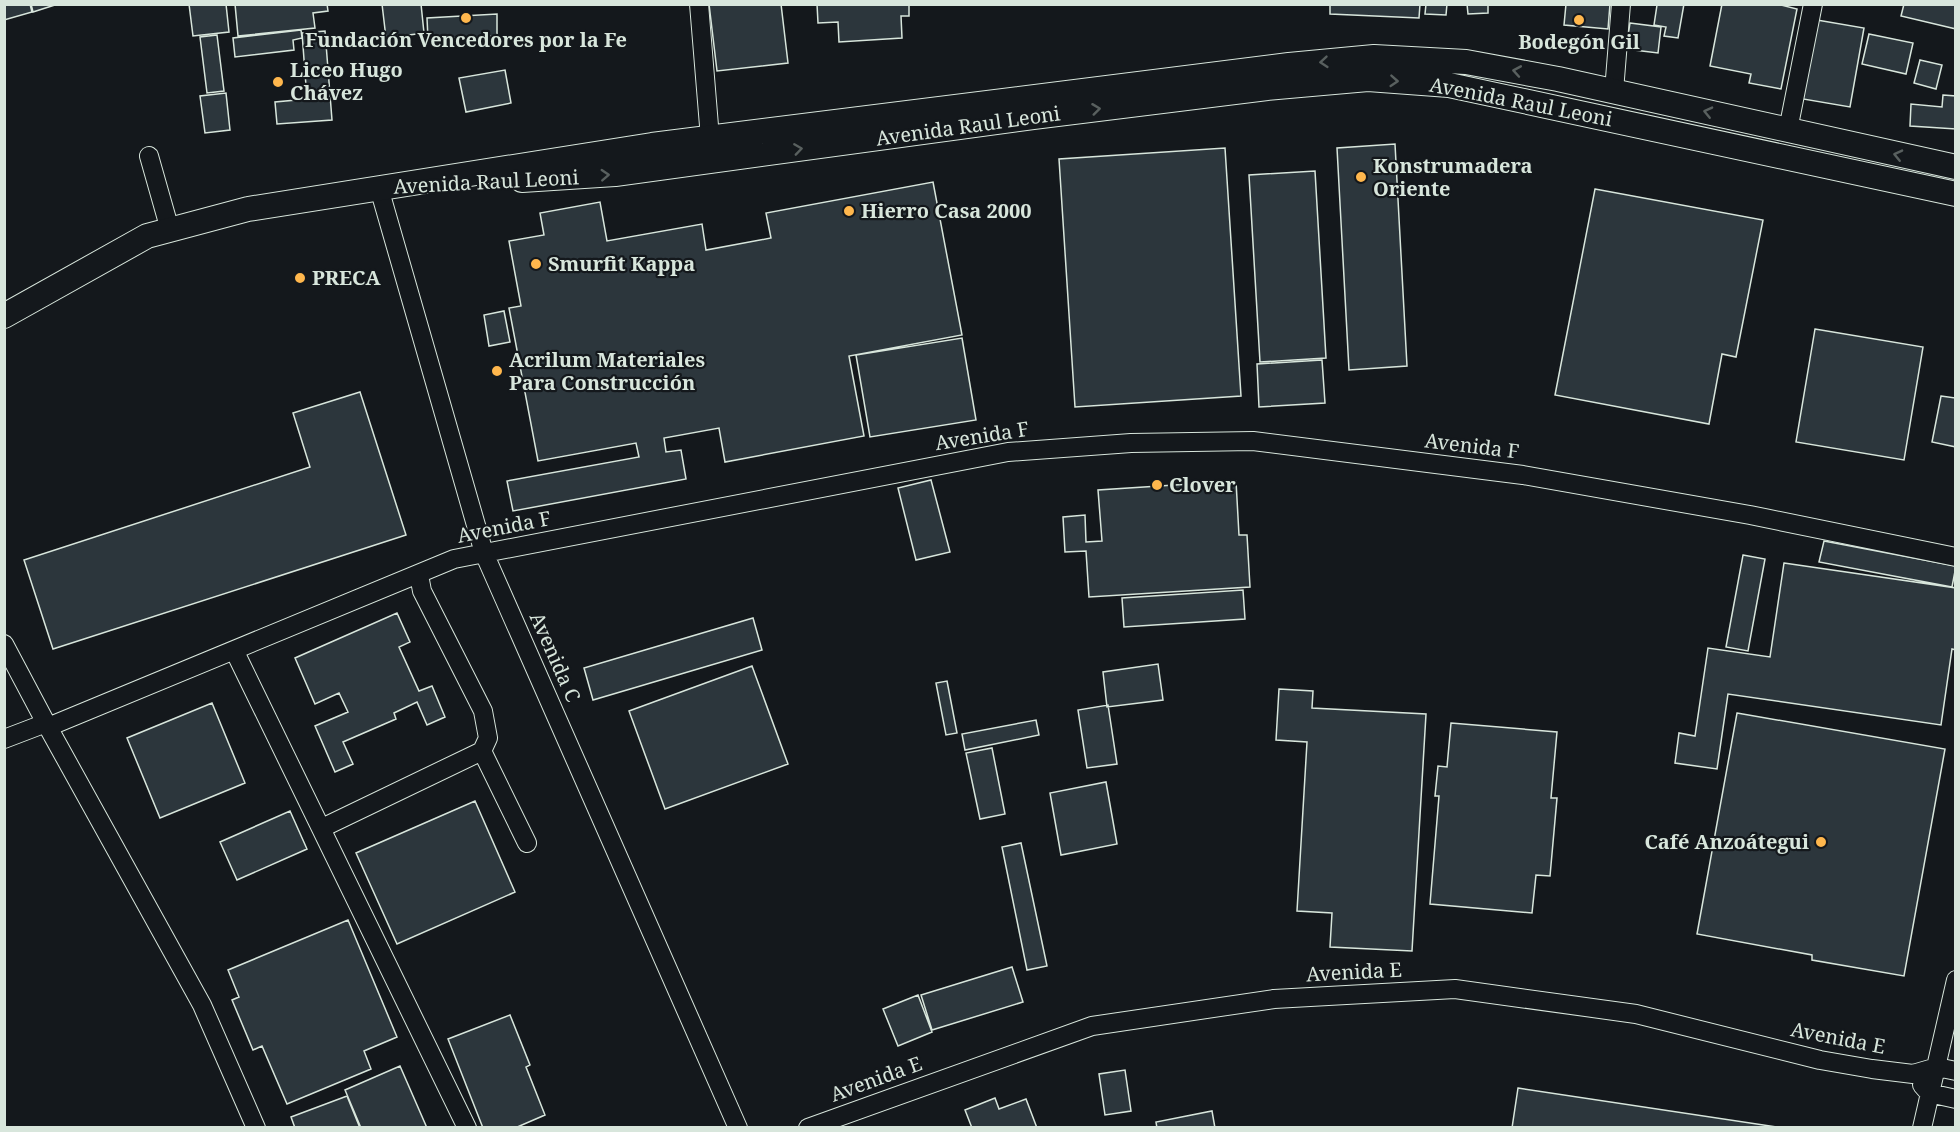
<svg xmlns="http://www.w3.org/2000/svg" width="1960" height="1132" viewBox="0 0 1960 1132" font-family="'Noto Serif',serif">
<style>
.building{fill:#2c363c;stroke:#d8e6dc;stroke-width:1.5}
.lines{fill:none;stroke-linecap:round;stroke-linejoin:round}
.minor-casing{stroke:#d8e6dc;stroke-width:20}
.major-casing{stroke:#d8e6dc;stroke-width:26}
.minor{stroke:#14181c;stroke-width:18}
.major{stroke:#14181c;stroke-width:24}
.oneway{stroke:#59605f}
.poi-dot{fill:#ffb74d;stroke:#14181c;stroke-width:2}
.labels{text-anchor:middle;stroke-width:4.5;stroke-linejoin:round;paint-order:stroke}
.poi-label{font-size:20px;font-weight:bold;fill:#d8e6dc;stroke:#14181c;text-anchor:start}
.street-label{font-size:20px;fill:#d8e6dc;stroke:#14181c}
</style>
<rect width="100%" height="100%" fill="#14181c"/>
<!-- building -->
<path class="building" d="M4,4H30L32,12L4,20Z
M31,4H58L33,12Z
M189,4H226L229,32L193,36Z
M235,4H327L328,11L313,13L315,28L238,36Z
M382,4H421L424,33L386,38Z
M709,4H781L788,63L717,71Z
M817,4H909V16H901L902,38L839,42L838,22L818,23Z
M1330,4H1420L1419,18L1330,14Z
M1426,4H1447L1446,15L1425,14Z
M1467,4H1488V13L1468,14Z
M1566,4H1610L1608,29L1564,25Z
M1654,4H1684L1678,38L1664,36L1666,27L1654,25L1657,5Z
M1722,4H1777L1797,9L1781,89L1749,83L1751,74L1710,66Z
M1904,4H1956V29L1901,16Z
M497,14V36L428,39L427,18Z
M1817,20L1864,28L1850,107L1803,99Z
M1630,23L1661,27L1658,53L1626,49Z
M301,30L302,38L293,40L294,50L235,57L233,38Z
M325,31L332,120L277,124L275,102L307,99L302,33Z
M1869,34L1913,43L1906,74L1862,64Z
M217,35L224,91L207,93L200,37Z
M1920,60L1942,65L1936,89L1914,83Z
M505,70L511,103L466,112L459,78Z
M226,93L230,130L205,133L200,96Z
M1943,95L1956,96V129L1910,126L1911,104L1942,107Z
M1395,144L1407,366L1349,370L1337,148Z
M1225,148L1241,396L1075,407L1059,159Z
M1315,171L1326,358L1260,362L1249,175Z
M933,182L962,335L849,356L864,436L725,462L719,428L664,438L666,452L681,450L686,479L513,511L507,481L639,457L636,443L538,461L509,308L521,306L509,241L544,235L540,213L600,202L607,241L702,224L706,250L771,238L766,213Z
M1595,189L1763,220L1736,357L1722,354L1709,424L1555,395Z
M504,311L510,342L489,346L484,315Z
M1815,329L1923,347L1904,460L1796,442Z
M962,338L976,420L870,437L856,355Z
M1322,360L1325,403L1259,407L1257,364Z
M360,392L406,535L53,649L24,560L310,467L293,413Z
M1941,396L1955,398L1956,396V447L1932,442Z
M931,480L950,552L916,560L898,488Z
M1236,481L1239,535H1247L1250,587L1089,597L1086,551L1065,552L1063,517L1085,515L1086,542L1102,541L1098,490Z
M1824,541L1956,566L1952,587L1819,562Z
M1743,555L1765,559L1748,651L1726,647Z
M1784,563L1956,588V650L1952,649L1941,725L1728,694L1717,769L1675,763L1679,733L1695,736L1708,648L1770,657Z
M1243,590L1245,619L1124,627L1122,598Z
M397,613L410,642L399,647L419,691L432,686L445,717L427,725L417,702L394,713L396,719L343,742L353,764L335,772L315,726L348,712L339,693L315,704L295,658Z
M753,618L762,650L593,700L584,668Z
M1158,664L1163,700L1107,707L1103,672Z
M752,666L788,764L665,809L629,711Z
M947,681L957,733L946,735L936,683Z
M1279,689L1313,691L1312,708L1426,714L1412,951L1330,947L1332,913L1297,911L1307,742L1276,740Z
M212,703L245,783L160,818L127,738Z
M1108,705L1117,764L1087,768L1078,710Z
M1737,713L1945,749L1904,976L1812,960V955L1697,934Z
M1036,720L1039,735L965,750L962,734Z
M1451,723L1557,732L1551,798H1557L1550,876L1536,875L1532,913L1430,904L1439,796H1435L1438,766L1447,767Z
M992,748L1005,814L980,819L966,753Z
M1106,782L1117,844L1061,855L1050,793Z
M475,801L515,892L397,944L356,853Z
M290,811L307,849L237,880L220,842Z
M1021,843L1047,966L1027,970L1002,847Z
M348,920L397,1037L364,1051L371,1069L287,1104L262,1046L253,1050L232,1000L239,997L228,970Z
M1012,967L1023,1002L932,1030L921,995Z
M918,995L932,1032L898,1046L883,1009Z
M510,1015L530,1065L526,1067L545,1115L515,1128H483L448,1039Z
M400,1066L427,1128H361L345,1090Z
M1125,1070L1131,1111L1105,1115L1099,1074Z
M1518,1088L1783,1128H1512Z
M347,1096L360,1128H295L291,1117Z
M995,1098L999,1109L1026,1099L1037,1128H972L965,1110Z
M1212,1111L1215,1128H1157L1156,1122Z"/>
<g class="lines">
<!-- minor casing -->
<g class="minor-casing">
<path id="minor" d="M699,4L710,138
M1614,91L1621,4
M1788,130L1813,4
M149,156L170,230
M379,188L484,553L738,1128
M4,644L48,727L202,1005L256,1128
M234,650L467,1128
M48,727L454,559L1008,452L1131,443L1253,441L1523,475L1750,515L1956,557
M4,739L46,723
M482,751L527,843
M322,828L482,751L488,738L483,711L422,591L419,575
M1922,1085L1929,1093L1956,1099
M808,1128L1092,1026L1274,999L1455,989L1636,1014L1820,1060L1872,1069L1913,1074L1937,1067L1956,1071
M1922,1128L1956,980"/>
</g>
<!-- major casing -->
<g class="major-casing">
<path id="major" d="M522,180L615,174L1033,117L1267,88L1368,79L1449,85L1956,194
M4,316L147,236L248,209L652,145L1289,65L1374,57L1466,62L1558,79L1956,167"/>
</g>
<!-- minor -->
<use href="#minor" class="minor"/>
<!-- major -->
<use href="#major" class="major"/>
</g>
<!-- one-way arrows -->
<defs><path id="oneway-chevron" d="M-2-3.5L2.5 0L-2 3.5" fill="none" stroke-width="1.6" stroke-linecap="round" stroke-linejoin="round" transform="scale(1.5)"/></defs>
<g class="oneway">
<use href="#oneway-chevron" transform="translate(1324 62) rotate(175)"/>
<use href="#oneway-chevron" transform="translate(1517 71) rotate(-170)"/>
<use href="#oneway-chevron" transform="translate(1394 81) rotate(4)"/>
<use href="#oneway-chevron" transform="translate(1096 109) rotate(-7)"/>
<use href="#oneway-chevron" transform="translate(1708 112) rotate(-167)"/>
<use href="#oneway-chevron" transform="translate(798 149) rotate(-8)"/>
<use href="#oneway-chevron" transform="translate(1898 155) rotate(-167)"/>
<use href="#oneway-chevron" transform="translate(605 175) rotate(-3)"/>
</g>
<!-- markers -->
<g class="poi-dot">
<circle cx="466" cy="18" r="6"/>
<circle cx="1579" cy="20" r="6"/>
<circle cx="278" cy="82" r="6"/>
<circle cx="1361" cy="177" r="6"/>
<circle cx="849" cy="211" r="6"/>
<circle cx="536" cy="264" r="6"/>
<circle cx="300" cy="278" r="6"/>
<circle cx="497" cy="371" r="6"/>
<circle cx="1157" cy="485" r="6"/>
<circle cx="1821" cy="842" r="6"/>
</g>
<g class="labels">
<!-- poi labels -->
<g class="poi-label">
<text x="466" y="47" text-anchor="middle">Fundación Vencedores por la Fe</text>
<text x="1579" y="49" text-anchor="middle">Bodegón Gil</text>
<text x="290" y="77">Liceo Hugo<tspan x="290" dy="23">Chávez</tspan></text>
<text x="1373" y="173">Konstrumadera<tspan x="1373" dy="23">Oriente</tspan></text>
<text x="861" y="218">Hierro Casa 2000</text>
<text x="548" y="271">Smurfit Kappa</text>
<text x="312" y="285">PRECA</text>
<text x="509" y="367">Acrilum Materiales<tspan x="509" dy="23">Para Construcción</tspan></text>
<text x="1169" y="492">Clover</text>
<text x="1809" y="849" text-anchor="end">Café Anzoátegui</text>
</g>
<!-- street labels -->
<g class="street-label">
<text transform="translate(1521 102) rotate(11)" y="7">Avenida Raul Leoni</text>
<text transform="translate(968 126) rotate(-8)" y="7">Avenida Raul Leoni</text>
<text transform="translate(486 182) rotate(-3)" y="7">Avenida Raul Leoni</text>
<text transform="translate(982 436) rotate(-9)" y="7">Avenida F</text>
<text transform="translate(1472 446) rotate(7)" y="7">Avenida F</text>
<text transform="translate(504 527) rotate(-11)" y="7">Avenida F</text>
<text transform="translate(555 657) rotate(66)" y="7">Avenida C</text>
<text transform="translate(1354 972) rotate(-3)" y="7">Avenida E</text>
<text transform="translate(1838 1038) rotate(11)" y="7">Avenida E</text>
<text transform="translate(876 1079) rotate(-20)" y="7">Avenida E</text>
</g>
</g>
<!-- border -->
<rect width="1960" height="1132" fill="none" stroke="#d8e6dc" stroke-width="12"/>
</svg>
